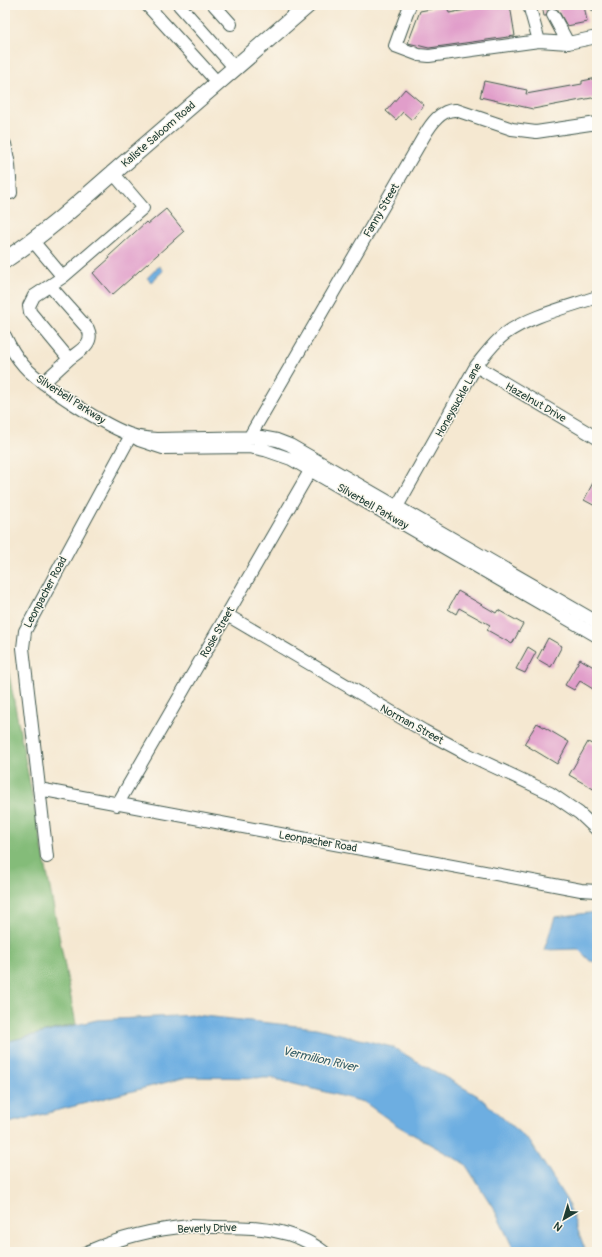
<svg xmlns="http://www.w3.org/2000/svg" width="602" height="1257" viewBox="0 0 602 1257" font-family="Pangolin,sans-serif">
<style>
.forest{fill:#84bc79;stroke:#527c56}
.water{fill:#6daee1;stroke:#46768a}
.building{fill:#e19eca}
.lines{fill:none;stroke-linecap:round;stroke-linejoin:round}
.minor-tunnel{stroke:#cac6b2;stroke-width:12;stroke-dasharray:12 6;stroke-linecap:butt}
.minor-casing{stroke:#3f574c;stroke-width:14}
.major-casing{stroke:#3f574c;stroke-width:18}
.minor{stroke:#fff;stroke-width:12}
.major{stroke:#fff;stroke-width:16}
.labels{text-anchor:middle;stroke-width:3;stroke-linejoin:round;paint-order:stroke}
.street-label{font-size:11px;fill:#1f3d34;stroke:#fbf7ec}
.water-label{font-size:12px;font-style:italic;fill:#365f68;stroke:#fbf7ec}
</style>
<rect width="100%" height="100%" fill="#fbf7ec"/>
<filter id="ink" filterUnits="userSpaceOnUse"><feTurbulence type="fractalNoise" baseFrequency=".025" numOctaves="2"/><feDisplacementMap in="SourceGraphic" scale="8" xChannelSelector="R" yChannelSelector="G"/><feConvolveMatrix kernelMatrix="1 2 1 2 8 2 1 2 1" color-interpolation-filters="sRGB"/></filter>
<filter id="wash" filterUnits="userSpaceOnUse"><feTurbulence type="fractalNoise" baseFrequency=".012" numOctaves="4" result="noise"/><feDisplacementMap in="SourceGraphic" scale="16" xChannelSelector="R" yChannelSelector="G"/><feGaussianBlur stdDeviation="0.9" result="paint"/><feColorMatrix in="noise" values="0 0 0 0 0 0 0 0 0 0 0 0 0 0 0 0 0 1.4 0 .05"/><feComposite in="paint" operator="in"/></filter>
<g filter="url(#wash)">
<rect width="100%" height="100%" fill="#f5e8d1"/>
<!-- forest -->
<path class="forest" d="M5,654L76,1024L5,1042Z"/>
<!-- water -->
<path class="water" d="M159,266L163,271L151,282L147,278Z
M597,912V962L590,961L578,949L544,950L555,917Z
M195,1015L316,1028L392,1047L478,1096L531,1143L567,1201L586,1252H515L494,1209L465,1164L398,1126L364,1102L271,1078L187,1077L5,1124V1042L97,1020Z"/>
<g id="blocks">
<!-- building -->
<path class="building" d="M494,5H510L515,36L429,48L408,43L420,11L447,6L449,13Z
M542,5H584L587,22L567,26L557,8L549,9L546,16H544Z
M597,78V97L533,109L480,97L484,81L527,90L526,94L582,84V81Z
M405,89L424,105L412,120L403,112L396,120L386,111Z
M166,209L184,231L112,295L93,273L110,258L109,256L146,222L148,224Z
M597,475V507L584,500Z
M458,591L496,613L498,610L523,624L512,644L487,630L490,625L459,608L456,614L448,609Z
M548,638L562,646L551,667L537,659Z
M528,647L536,652L525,673L516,669Z
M580,659L597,669V683L593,689L580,681L574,690L565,685Z
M537,723L569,742L557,764L524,744Z
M588,742L597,747V791L569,775Z"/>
</g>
</g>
<g filter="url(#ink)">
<use href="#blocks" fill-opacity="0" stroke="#3f574c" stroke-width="1"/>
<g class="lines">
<!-- minor-tunnel -->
<path class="minor-tunnel" d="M551,5L553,15"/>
<!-- minor casing -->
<g class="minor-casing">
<path id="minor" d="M147,5L217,82
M179,5L234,67
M214,5L231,24
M410,5L395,46L419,55L429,56L539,41
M529,5L539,41L568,43L597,37
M597,5V6
M553,15L568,43
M5,144L9,165L5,166
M5,193H11L9,165
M32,240L63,277L143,208L113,173
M50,286L88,329C95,344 79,351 69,359
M5,336C10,347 16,357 24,366C41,385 108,428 132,435C139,438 148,438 156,439L261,437L277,440L290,445L597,622
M476,366L597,438
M43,383L69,359L30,312L29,306L34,296L63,277
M246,443L424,136C431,124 441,109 456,110L512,129L536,132L597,123
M394,512L476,366C485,355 493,343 505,334C529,316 568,307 597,297
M227,615L424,731L469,755L550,793L579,813L597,830
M39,789L581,890L597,891
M117,805L314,464
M47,857L23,648L25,631L131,435L139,440L163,448L249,447L265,450L291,459L597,636
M87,1252C119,1238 155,1229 190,1226C199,1226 208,1227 217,1227C254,1227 293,1228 324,1252"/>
</g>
<!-- major casing -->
<g class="major-casing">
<path id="major" d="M5,260C49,231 88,195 127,161C188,109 247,57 308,5"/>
</g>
<!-- minor -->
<use href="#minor" class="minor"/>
<!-- major -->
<use href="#major" class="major"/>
</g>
</g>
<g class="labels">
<!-- street labels -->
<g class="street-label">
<text transform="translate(158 134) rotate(-41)" y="4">Kaliste Saloom Road</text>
<text transform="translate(381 210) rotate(-60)" y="4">Fanny Street</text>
<text transform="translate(71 399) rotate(33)" y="4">Silverbell Parkway</text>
<text transform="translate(458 400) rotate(-61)" y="4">Honeysuckle Lane</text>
<text transform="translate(536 402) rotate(30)" y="4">Hazelnut Drive</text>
<text transform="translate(373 506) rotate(30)" y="4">Silverbell Parkway</text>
<text transform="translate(45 592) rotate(-62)" y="4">Leonpacher Road</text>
<text transform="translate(217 632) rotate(-60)" y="4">Rosie Street</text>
<text transform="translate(412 724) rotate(29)" y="4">Norman Street</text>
<text transform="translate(318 841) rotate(10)" y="4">Leonpacher Road</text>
<text transform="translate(207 1228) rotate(-2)" y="4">Beverly Drive</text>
</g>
<!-- water labels -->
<g class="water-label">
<text transform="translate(320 1059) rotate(13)" y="4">Vermilion River</text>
</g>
</g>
<!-- margin -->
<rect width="602" height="1257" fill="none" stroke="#fbf7ec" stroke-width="20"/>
<!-- north arrow -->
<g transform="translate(564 1219) rotate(218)" stroke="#fbf7ec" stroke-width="3" paint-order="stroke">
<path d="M0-3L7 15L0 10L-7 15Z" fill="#1f3d34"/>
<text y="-6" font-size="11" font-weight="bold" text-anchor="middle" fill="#1f3d34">N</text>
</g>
</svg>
